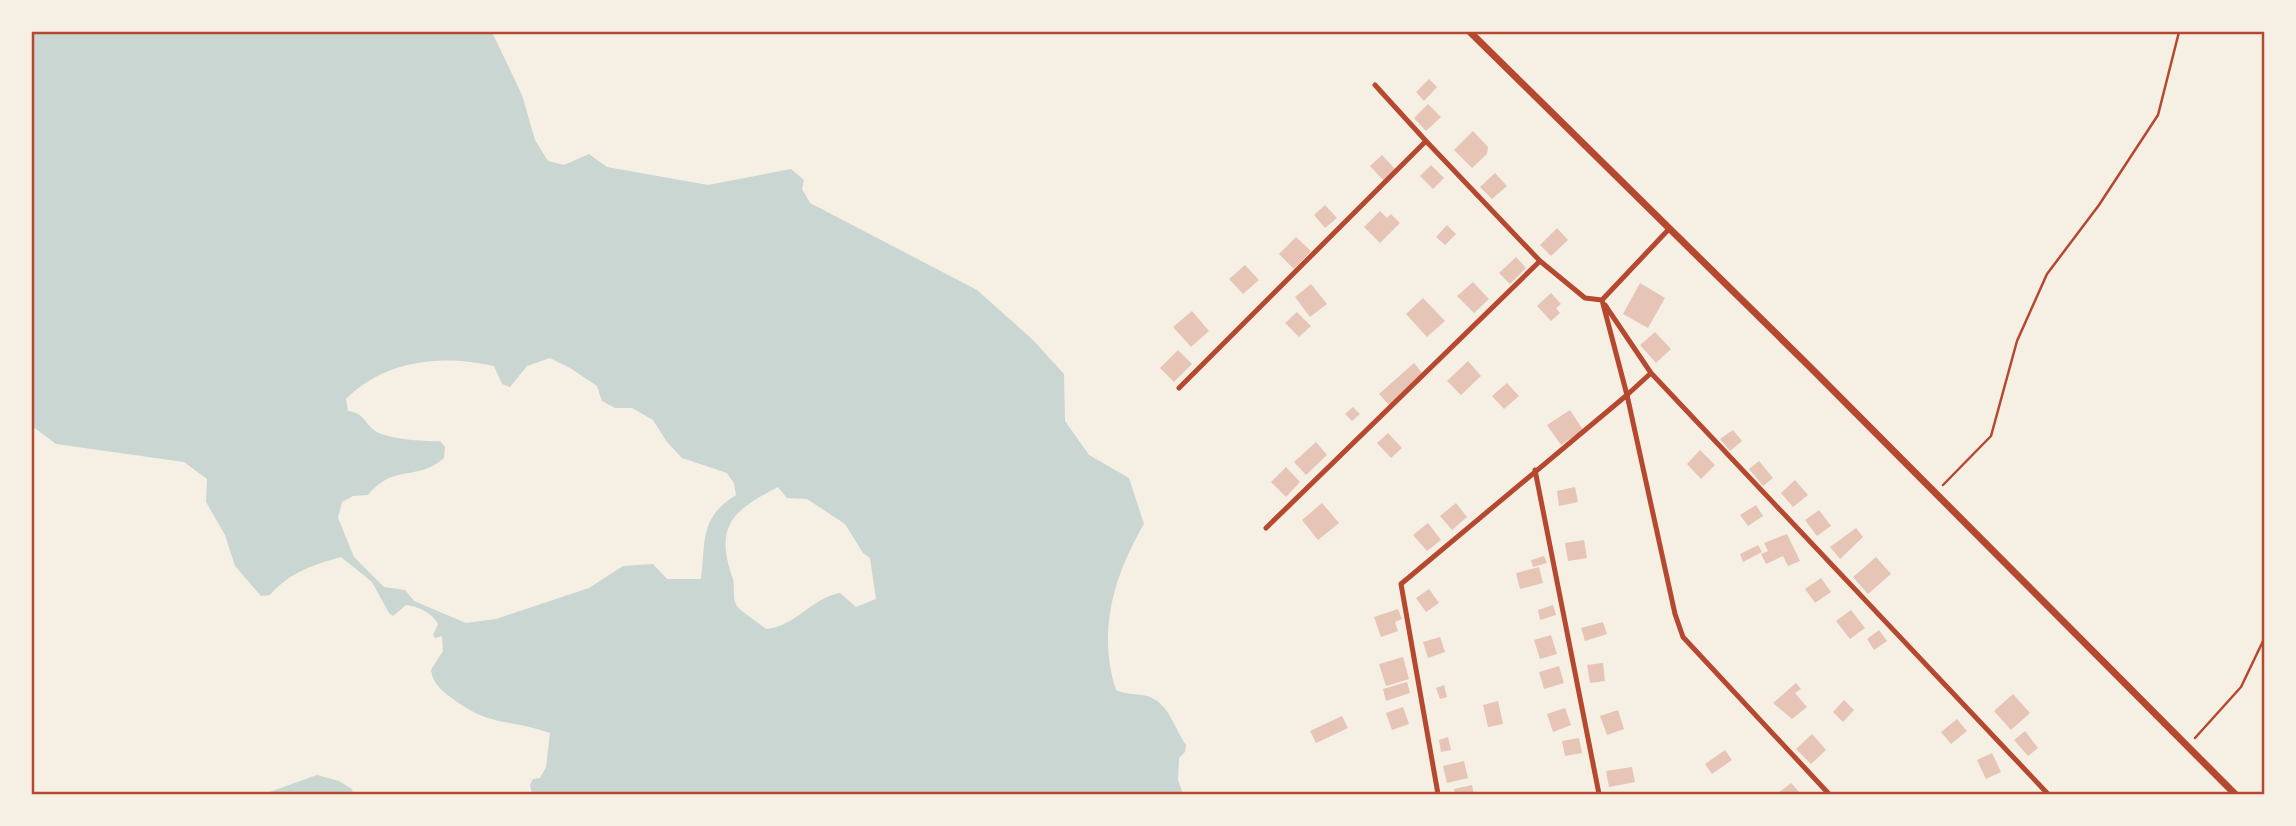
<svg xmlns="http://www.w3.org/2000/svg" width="2296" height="826" viewBox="0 0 2296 826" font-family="Barlow,sans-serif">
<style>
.water{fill:#c9d6d2;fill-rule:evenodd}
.building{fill:#e6c5b7}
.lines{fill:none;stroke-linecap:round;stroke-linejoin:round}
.path{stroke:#b5482f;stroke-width:2.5}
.service{stroke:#b5482f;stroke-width:5}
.minor{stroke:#b5482f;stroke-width:7}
.neatline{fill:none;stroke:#b5482f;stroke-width:2.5}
</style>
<rect width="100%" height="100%" fill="#f6efe4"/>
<!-- water -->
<path class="water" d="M32,32H492L522,95L535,140L548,161L564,165L589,154L607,167L708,185L791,169L804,180L802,189L810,203L977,290L1033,340L1064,374L1065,421L1089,455L1129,478L1144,524C1114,575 1097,632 1116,690C1128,696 1142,692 1154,699C1170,708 1176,731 1186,745L1185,752L1179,758L1178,780L1183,794H532L530,785L533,779L540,778L546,767L550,733C509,718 492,728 453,699C442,691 433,684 431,670L443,651L442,636L435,638L433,635L438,624C432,613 418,606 406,605L393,616L389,613L372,582L341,557C313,565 290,572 270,595L261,596L235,566L225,535L206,502L207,479L184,462L56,444L32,426ZM550,358L570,368L597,386L602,401L615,408H632L653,420L667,442L682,458L727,473L734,483L736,495C699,518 706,541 701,579H667L653,564L623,566L589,588L496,619L466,623L414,601L405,590L384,587L354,557L338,518L342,502L353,496L368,495C394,463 417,482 444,458L445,447L440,441C427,442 384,439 374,430C364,422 364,413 348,411L346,399C385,360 441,354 494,366L502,384L510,387L527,366ZM778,487L787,498L807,499L845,524L863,553L870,558L876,599L856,607L840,593C811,598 797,626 766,629C759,623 740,611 737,606C732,599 735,588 733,579C714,526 732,511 778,487Z
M317,775L339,781L352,789L353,794H264Z"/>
<!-- building -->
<path class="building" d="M1429,79L1437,87L1424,101L1416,92Z
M1428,104L1441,117L1426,131L1414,118Z
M1473,131L1488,147L1487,154L1472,168L1454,150Z
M1382,155L1396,170L1384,181L1370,166Z
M1431,165L1444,178L1433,189L1420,176Z
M1495,173L1507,186L1492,199L1480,187Z
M1325,205L1337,218L1325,228L1314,215Z
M1380,211L1387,218L1391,214L1400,223L1380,243L1364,227Z
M1447,225L1456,234L1445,245L1436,237Z
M1557,228L1568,240L1551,256L1540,245Z
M1296,237L1311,251L1294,269L1279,254Z
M1516,257L1526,268L1510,284L1499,273Z
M1245,265L1259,280L1243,294L1229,279Z
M1473,282L1489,299L1474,313L1457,296Z
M1640,283L1665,298L1648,328L1623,314Z
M1311,284L1327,304L1310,317L1295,297Z
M1551,293L1561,304L1556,308L1560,313L1551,321L1537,306Z
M1423,298L1445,321L1427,337L1406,314Z
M1192,311L1209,331L1191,347L1173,327Z
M1297,312L1311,326L1299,337L1285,323Z
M1655,332L1671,349L1656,363L1640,345Z
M1178,350L1192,364L1174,382L1160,368Z
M1468,361L1481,376L1461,395L1447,381Z
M1414,363L1423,374L1389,405L1379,394Z
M1507,383L1519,396L1504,409L1492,396Z
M1353,407L1360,414L1352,421L1345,414Z
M1570,410L1583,430L1561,445L1547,425Z
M1733,430L1742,441L1730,451L1720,439Z
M1388,433L1402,448L1391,458L1377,443Z
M1316,442L1327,455L1306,475L1294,462Z
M1700,450L1715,465L1701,479L1687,464Z
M1759,461L1773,478L1763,486L1749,469Z
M1286,467L1300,482L1286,497L1271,482Z
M1795,480L1808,495L1793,507L1781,493Z
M1575,487L1578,502L1559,506L1557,491Z
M1322,503L1339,523L1318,540L1302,520Z
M1456,503L1467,517L1452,530L1440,516Z
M1756,505L1763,516L1748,526L1740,515Z
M1819,510L1831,526L1817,536L1805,520Z
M1428,523L1441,540L1427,551L1413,535Z
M1856,528L1863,537L1840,559L1830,547Z
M1787,534L1800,561L1788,566L1783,556L1766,564L1761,554L1768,551L1764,543Z
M1584,540L1587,558L1568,561L1565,543Z
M1758,545L1762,552L1743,562L1740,554Z
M1544,556L1547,563L1533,567L1531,560Z
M1876,557L1891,574L1868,594L1853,577Z
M1539,567L1543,583L1520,589L1516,573Z
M1821,578L1831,592L1815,603L1805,589Z
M1429,589L1439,603L1426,612L1416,598Z
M1553,605L1556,615L1540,620L1538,610Z
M1398,609L1402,619L1395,622L1398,631L1381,637L1374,617Z
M1851,610L1865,628L1850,639L1836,621Z
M1603,622L1607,634L1585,641L1581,628Z
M1879,630L1887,641L1874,650L1867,639Z
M1551,635L1557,654L1540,659L1534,640Z
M1440,637L1445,652L1428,658L1423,642Z
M1403,657L1409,679L1386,686L1379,664Z
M1603,663L1605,681L1590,683L1587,665Z
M1559,666L1564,683L1544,689L1539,672Z
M1407,682L1410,693L1386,701L1383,689Z
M1796,683L1801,689L1795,693L1807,707L1792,719L1773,703Z
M1444,685L1447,697L1440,699L1436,688Z
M2013,694L2030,713L2011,730L1994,711Z
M1844,700L1854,710L1843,722L1833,712Z
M1498,701L1503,724L1488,727L1483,705Z
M1403,707L1409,724L1392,730L1386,713Z
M1565,708L1571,725L1553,732L1547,714Z
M1618,710L1624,729L1607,735L1600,716Z
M1342,716L1348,728L1316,743L1310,731Z
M1957,719L1967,731L1951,744L1941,732Z
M2025,731L2038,748L2028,756L2014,740Z
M1812,734L1826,750L1811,764L1796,749Z
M1448,737L1451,750L1441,752L1439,740Z
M1579,738L1582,753L1565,756L1562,741Z
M1725,750L1732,760L1712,774L1705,764Z
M1992,753L2001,772L1986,779L1977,760Z
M1464,761L1468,778L1447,783L1443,766Z
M1632,767L1635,782L1609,787L1606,771Z
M1791,783L1801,794H1777Z
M1472,785L1474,794H1455L1454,789Z"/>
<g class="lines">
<!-- path -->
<path class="path" d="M1943,485L1991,436L2017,341L2047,274L2099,205L2158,115L2179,32
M2195,738L2241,687L2264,639"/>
<!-- service -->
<path class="service" d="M1375,85L1426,141
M1602,300L1669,229
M1605,305L1651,373
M1179,388L1426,141L1540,261L1585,298L1602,300
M1535,470L1599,794
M1266,528L1540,261
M1438,794L1401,584L1627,395L1602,300
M1829,794L1683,637L1675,614L1627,395L1651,373L2048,794"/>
<!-- minor -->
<path class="minor" d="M1470,32L1810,367L2235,794"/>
</g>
<!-- border -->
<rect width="2296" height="826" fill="none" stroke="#f6efe4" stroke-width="66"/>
<rect x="33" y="33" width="2230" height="760" class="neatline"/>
</svg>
